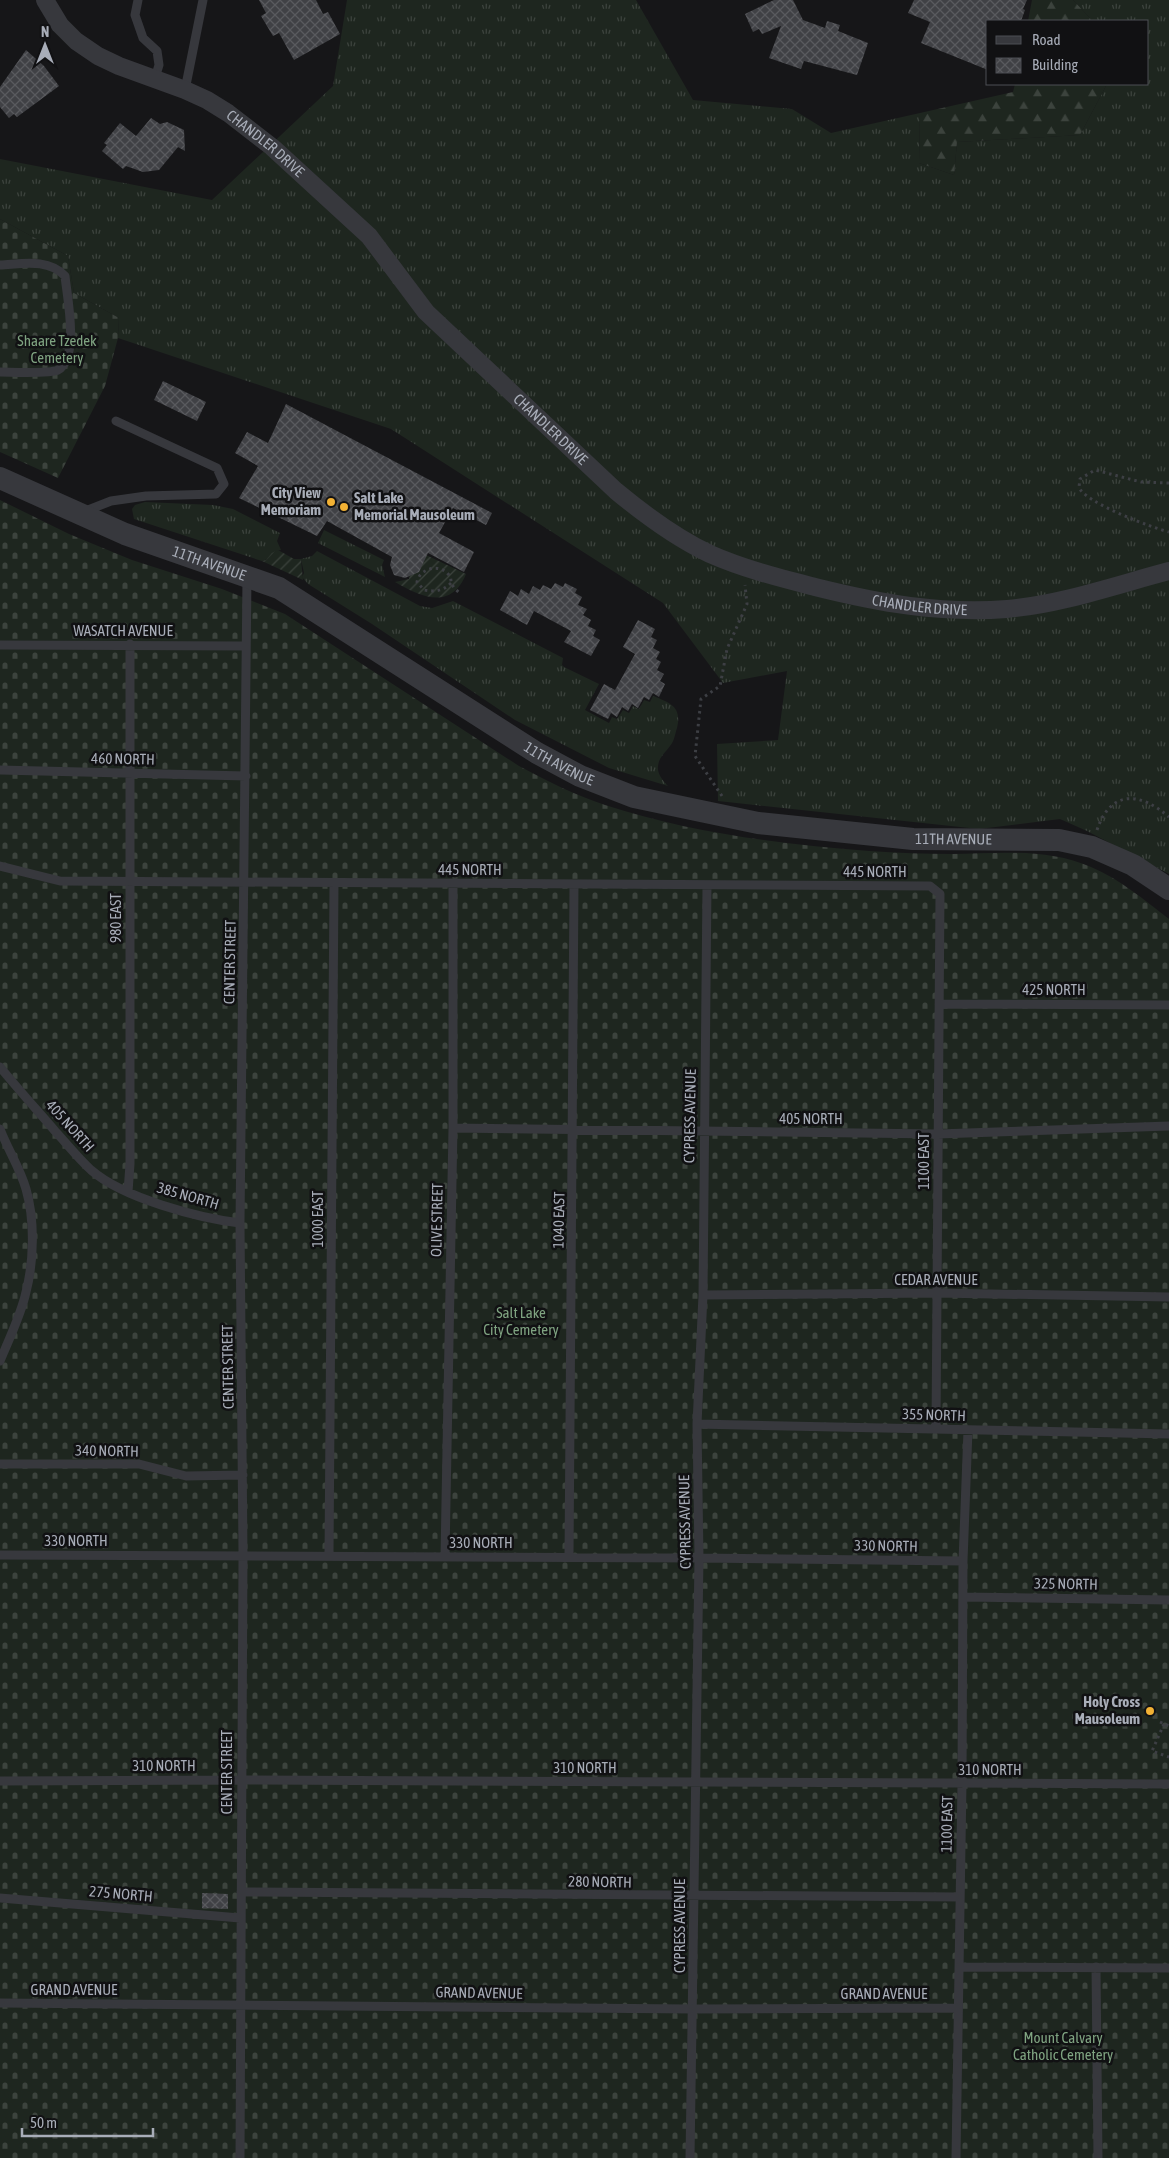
<svg xmlns="http://www.w3.org/2000/svg" width="1169" height="2158" viewBox="0 0 1169 2158" font-family="'Asap Condensed',sans-serif">
<style>
.grass{fill:url(#grass-tufts)}
.forest{fill:url(#forest-firs)}
.cemetery{fill:url(#cemetery-stones)}
.garden{fill:url(#garden-furrows)}
.building{fill:url(#building-cross-hatch)}
.lines{fill:none;stroke-linecap:round;stroke-linejoin:round}
.path{stroke:#3d3f44;stroke-width:3;stroke-dasharray:2.5 4;stroke-linecap:butt}
.service{stroke:#37383d;stroke-width:9}
.minor{stroke:#37383d;stroke-width:18}
.tertiary{stroke:#37383d;stroke-width:22}
.poi-dot{fill:#f2b134;stroke:#111113;stroke-width:2}
.labels{text-anchor:middle;stroke-width:5;stroke-linejoin:round;paint-order:stroke}
.street-label{font-size:15px;fill:#a8adb8;stroke:#111113}
.park-label{font-size:15px;fill:#7fa381;stroke:#111113}
.poi-label{font-size:15px;font-weight:bold;fill:#a8adb8;stroke:#111113;text-anchor:end}
</style>
<defs>
<pattern id="grass-tufts" width="24" height="20" patternUnits="userSpaceOnUse" patternTransform="scale(1.25)"><rect width="24" height="20" fill="#1e261f"/><path d="M3 7l-1-3M5 7V3M7 7l1-3M15 17l-1-3M17 17v-4M19 17l1-3" fill="none" stroke="#3c433d"/></pattern>
<pattern id="forest-firs" width="22" height="20" patternUnits="userSpaceOnUse" patternTransform="scale(1.25)"><rect width="22" height="20" fill="#1e261f"/><path d="M5 1l3.5 6h-7zM16 11l3.5 6h-7z" fill="#3c433d"/></pattern>
<pattern id="cemetery-stones" width="16" height="16" patternUnits="userSpaceOnUse" patternTransform="scale(1.25)"><rect width="16" height="16" fill="#1e261f"/><path d="M2 7V4a2 2 0 0 1 4 0v3zM10 15v-3a2 2 0 0 1 4 0v3z" fill="#3c433d"/></pattern>
<pattern id="garden-furrows" width="10" height="10" patternUnits="userSpaceOnUse" patternTransform="scale(1.25)"><rect width="10" height="10" fill="#1e261f"/><path d="M-1 1l2-2M0 10L10 0M9 11l2-2" fill="none" stroke="#3c433d"/></pattern>
<pattern id="building-cross-hatch" width="8" height="8" patternUnits="userSpaceOnUse" patternTransform="scale(1.25)"><rect width="8" height="8" fill="#404145"/><path d="M0 0l8 8M0 8l8-8" fill="none" stroke="#595a5e"/></pattern>
</defs>
<rect width="100%" height="100%" fill="#161618"/>
<!-- grass -->
<path class="grass" d="M347,0H636L693,100L792,109L831,133L920,113L919,163L954,175L957,142L1080,135L1107,84H1148V21H1091L1090,18L1073,0H1169V874L1087,831L1060,819L979,829L718,801L717,744L778,740L787,671L723,683L663,603L391,429L118,338L119,318L74,293L68,256L0,219V159L212,200L333,86Z
M145,502L213,505L233,509L280,533L277,541L281,550C273,550 270,560 262,561L134,519L132,509L135,505Z
M324,530L384,560L382,565L385,577L318,543Z
M317,551L420,606L432,608L453,601L563,658L562,665L564,667L599,684L585,710L609,723L612,717L617,719L623,710L629,713L633,706L639,709L644,700L650,702L653,696C671,703 682,707 677,728C675,734 674,742 670,746C665,753 659,757 658,766C657,774 663,781 668,786L609,768L515,720L372,624L308,584L302,577L304,573L301,559L312,556Z"/>
<!-- forest -->
<path class="forest" d="M1032,0H1073L1090,18L1091,21H1028Z
M1015,84H1107L1080,135L957,142L954,175L919,163L920,113L1013,92Z"/>
<!-- cemetery -->
<path class="cemetery" d="M0,219L68,256L74,293L119,318L118,338L105,386L58,478L0,452Z
M0,500L69,534L132,560L222,589L285,614L519,766C547,781 575,795 605,805C691,833 780,844 869,851C897,853 925,854 952,854C998,853 1048,848 1091,867C1120,879 1144,900 1169,919V2158H0Z"/>
<!-- garden -->
<path class="garden" d="M278,550L294,559H301L303,580L262,561L266,560L272,553Z
M424,554L466,574C451,611 421,597 395,582L409,579L410,573Z"/>
<!-- building -->
<path class="building" d="M259,0H316L323,14L328,12L340,34L294,60L279,33L273,36L261,16L266,13Z
M774,0H793L803,20L825,28L827,21L840,25L838,31L868,43L857,75L804,61L801,69L769,58L781,26L762,34L759,29L753,32L745,14Z
M914,0H1027L1023,9L1025,10L1021,21H988V70L921,43L930,22L908,13Z
M26,50L44,66L59,86L17,117L14,114L9,118L0,107V87Z
M151,118L160,124L167,122L184,130L185,151L178,147L159,170L143,172L126,166L123,169L102,151L107,145L104,143L120,123L136,136Z
M163,381L206,402L197,421L154,400Z
M286,404L492,513L486,525L453,508L439,533L474,552L464,572L428,553L419,572L405,578L394,575L390,565L392,557L327,521L317,536L239,498L258,466L235,453L247,432L268,443Z
M555,583L563,587L565,583L577,589L575,593L582,597L578,605L587,609L583,615L591,620L588,626L596,630L593,636L600,640L591,656L564,642L571,631L534,611L527,625L500,610L510,591L518,596L521,589L529,594L533,586L540,590L543,585L551,589Z
M638,620L655,629L651,637L657,640L653,648L660,652L656,659L661,662L657,670L664,674L660,681L665,684L659,697L653,693L649,700L644,697L638,708L632,704L628,711L622,707L617,717L611,713L608,719L590,710L604,684L615,690L635,654L623,647Z
M202,1893L228,1894V1909L202,1908Z"/>
<g class="lines">
<!-- path -->
<path class="path" d="M1169,483L1141,482L1095,470L1080,479L1079,487C1083,502 1153,528 1169,532
M451,583C443,591 435,592 424,590L417,582C419,569 439,563 448,574C452,577 450,581 452,584C453,587 457,591 460,593
M722,796L695,756L701,699L720,686L727,649L747,604L745,585
M1097,830C1111,789 1140,792 1169,817
M1160,1722L1169,1726
M1164,1724L1152,1751L1169,1757"/>
<!-- service -->
<path class="service" d="M138,0L135,15L143,38L157,51L159,65L155,78
M185,90L203,0
M0,265C22,264 48,258 65,276C67,297 80,357 58,370C50,374 11,372 0,372
M83,512L111,501L146,496L216,494L224,484L217,468L116,421
M0,645L246,646
M0,770L246,776
M0,866L60,881L930,886L940,894L936,1428
M939,1004L1169,1005
M0,1067C18,1089 37,1110 55,1131C67,1144 78,1158 91,1170C123,1198 198,1218 240,1223
M453,1128L938,1134L1169,1126
M0,1129C8,1150 20,1168 26,1189C35,1220 34,1261 26,1292C21,1315 9,1339 0,1361
M128,1192L130,1164V644
M703,1295L937,1293L1169,1297
M697,1424L1169,1434
M0,1464H139L186,1476L243,1475
M0,1555L699,1558L963,1561
M329,1556L334,883
M445,1556L453,1128V884
M569,1557L574,884
M963,1597L1169,1600
M0,1781L241,1780L1169,1784
M241,1892L960,1897
M0,1898L240,1918
M959,1967L1169,1968
M1096,1967L1098,2158
M0,2003L693,2009L958,2008
M240,2158L243,1555L240,1223L247,577
M690,2158L699,1558L697,1424L703,1295L707,885
M956,2158L962,1783L963,1561L968,1430"/>
<!-- minor -->
<path class="minor" id="s1" d="M45,0L60,25L76,41L98,56L119,66L185,90L207,100L228,113L272,147L369,236L426,312L616,491C645,515 676,538 710,554C744,569 780,578 815,587C879,603 940,614 1007,609C1062,604 1116,585 1169,571"/>
<!-- tertiary -->
<path class="tertiary" id="s2" d="M0,478L125,534L279,588L537,753L580,776L634,797L758,823L913,839L1059,840L1092,847L1133,865L1169,889"/>
</g>
<!-- markers -->
<g class="poi-dot">
<circle cx="331" cy="502" r="5"/>
<circle cx="344" cy="507" r="5"/>
<circle cx="1150" cy="1711" r="5"/>
</g>
<g class="labels">
<!-- street labels -->
<g class="street-label">
<text dy="5" stroke="none"><textPath href="#s1" startOffset="269">CHANDLER DRIVE</textPath></text>
<text dy="5" stroke="none"><textPath href="#s1" startOffset="674">CHANDLER DRIVE</textPath></text>
<text dy="5" stroke="none"><textPath href="#s2" startOffset="226">11TH AVENUE</textPath></text>
<text dy="5" stroke="none"><textPath href="#s1" startOffset="1094">CHANDLER DRIVE</textPath></text>
<text x="123" y="636">WASATCH AVENUE</text>
<text transform="translate(123 759) rotate(1)" y="5">460 NORTH</text>
<text dy="5" stroke="none"><textPath href="#s2" startOffset="631">11TH AVENUE</textPath></text>
<text dy="5" stroke="none"><textPath href="#s2" startOffset="1036">11TH AVENUE</textPath></text>
<text x="470" y="875">445 NORTH</text>
<text x="875" y="877">445 NORTH</text>
<text transform="translate(116 918) rotate(-90)" y="5">980 EAST</text>
<text transform="translate(230 962) rotate(-89)" y="5">CENTER STREET</text>
<text x="1054" y="995">425 NORTH</text>
<text transform="translate(690 1116) rotate(-89)" y="5">CYPRESS AVENUE</text>
<text x="811" y="1124">405 NORTH</text>
<text transform="translate(70 1126) rotate(48)" y="5">405 NORTH</text>
<text transform="translate(924 1161) rotate(-90)" y="5">1100 EAST</text>
<text transform="translate(188 1196) rotate(16)" y="5">385 NORTH</text>
<text transform="translate(318 1219) rotate(-90)" y="5">1000 EAST</text>
<text transform="translate(437 1220) rotate(-89)" y="5">OLIVE STREET</text>
<text transform="translate(559 1220) rotate(-89)" y="5">1040 EAST</text>
<text x="936" y="1285">CEDAR AVENUE</text>
<text transform="translate(228 1367) rotate(-91)" y="5">CENTER STREET</text>
<text transform="translate(934 1415) rotate(2)" y="5">355 NORTH</text>
<text transform="translate(107 1451) rotate(1)" y="5">340 NORTH</text>
<text transform="translate(685 1522) rotate(-91)" y="5">CYPRESS AVENUE</text>
<text x="76" y="1546">330 NORTH</text>
<text x="481" y="1548">330 NORTH</text>
<text transform="translate(886 1546) rotate(1)" y="5">330 NORTH</text>
<text transform="translate(1066 1584) rotate(1)" y="5">325 NORTH</text>
<text x="164" y="1771">310 NORTH</text>
<text x="585" y="1773">310 NORTH</text>
<text x="990" y="1775">310 NORTH</text>
<text transform="translate(227 1772) rotate(-90)" y="5">CENTER STREET</text>
<text transform="translate(947 1824) rotate(-89)" y="5">1100 EAST</text>
<text transform="translate(600 1882) rotate(1)" y="5">280 NORTH</text>
<text transform="translate(121 1894) rotate(5)" y="5">275 NORTH</text>
<text transform="translate(680 1926) rotate(-90)" y="5">CYPRESS AVENUE</text>
<text x="74" y="1995">GRAND AVENUE</text>
<text transform="translate(479 1993) rotate(1)" y="5">GRAND AVENUE</text>
<text x="884" y="1999">GRAND AVENUE</text>
</g>
<!-- park labels -->
<g class="park-label">
<text x="57" y="346">Shaare Tzedek<tspan x="57" dy="17">Cemetery</tspan></text>
<text x="521" y="1318">Salt Lake<tspan x="521" dy="17">City Cemetery</tspan></text>
<text x="1063" y="2043">Mount Calvary<tspan x="1063" dy="17">Catholic Cemetery</tspan></text>
</g>
<!-- poi labels -->
<g class="poi-label">
<text x="321" y="498">City View<tspan x="321" dy="17">Memoriam</tspan></text>
<text x="354" y="503" text-anchor="start">Salt Lake<tspan x="354" dy="17">Memorial Mausoleum</tspan></text>
<text x="1140" y="1707">Holy Cross<tspan x="1140" dy="17">Mausoleum</tspan></text>
</g>
</g>
<!-- legend -->
<rect x="986" y="20" width="162" height="65" fill="#111113" stroke="#4d4f55"/>
<rect x="996" y="36" width="25" height="8" fill="#37383d" stroke="#4d4f55"/>
<text x="1032" y="45" font-size="15" fill="#a8adb8">Road</text>
<rect x="996" y="58" width="25" height="15" fill="url(#building-cross-hatch)" stroke="#4d4f55"/>
<text x="1032" y="70" font-size="15" fill="#a8adb8">Building</text>
<!-- north arrow -->
<g transform="translate(45 45)" stroke="#111113" stroke-width="4" paint-order="stroke">
<path d="M0-4L9 19L0 12L-9 19Z" fill="#a8adb8"/>
<text y="-8" font-size="14" font-weight="bold" text-anchor="middle" fill="#a8adb8">N</text>
</g>
<!-- scale -->
<path d="M22 2128v8h131v-8" fill="none" stroke="#a8adb8" stroke-width="2.5"/>
<text x="30" y="2128" font-size="15" fill="#a8adb8" stroke="#111113" stroke-width="4" paint-order="stroke">50 m</text>
</svg>
